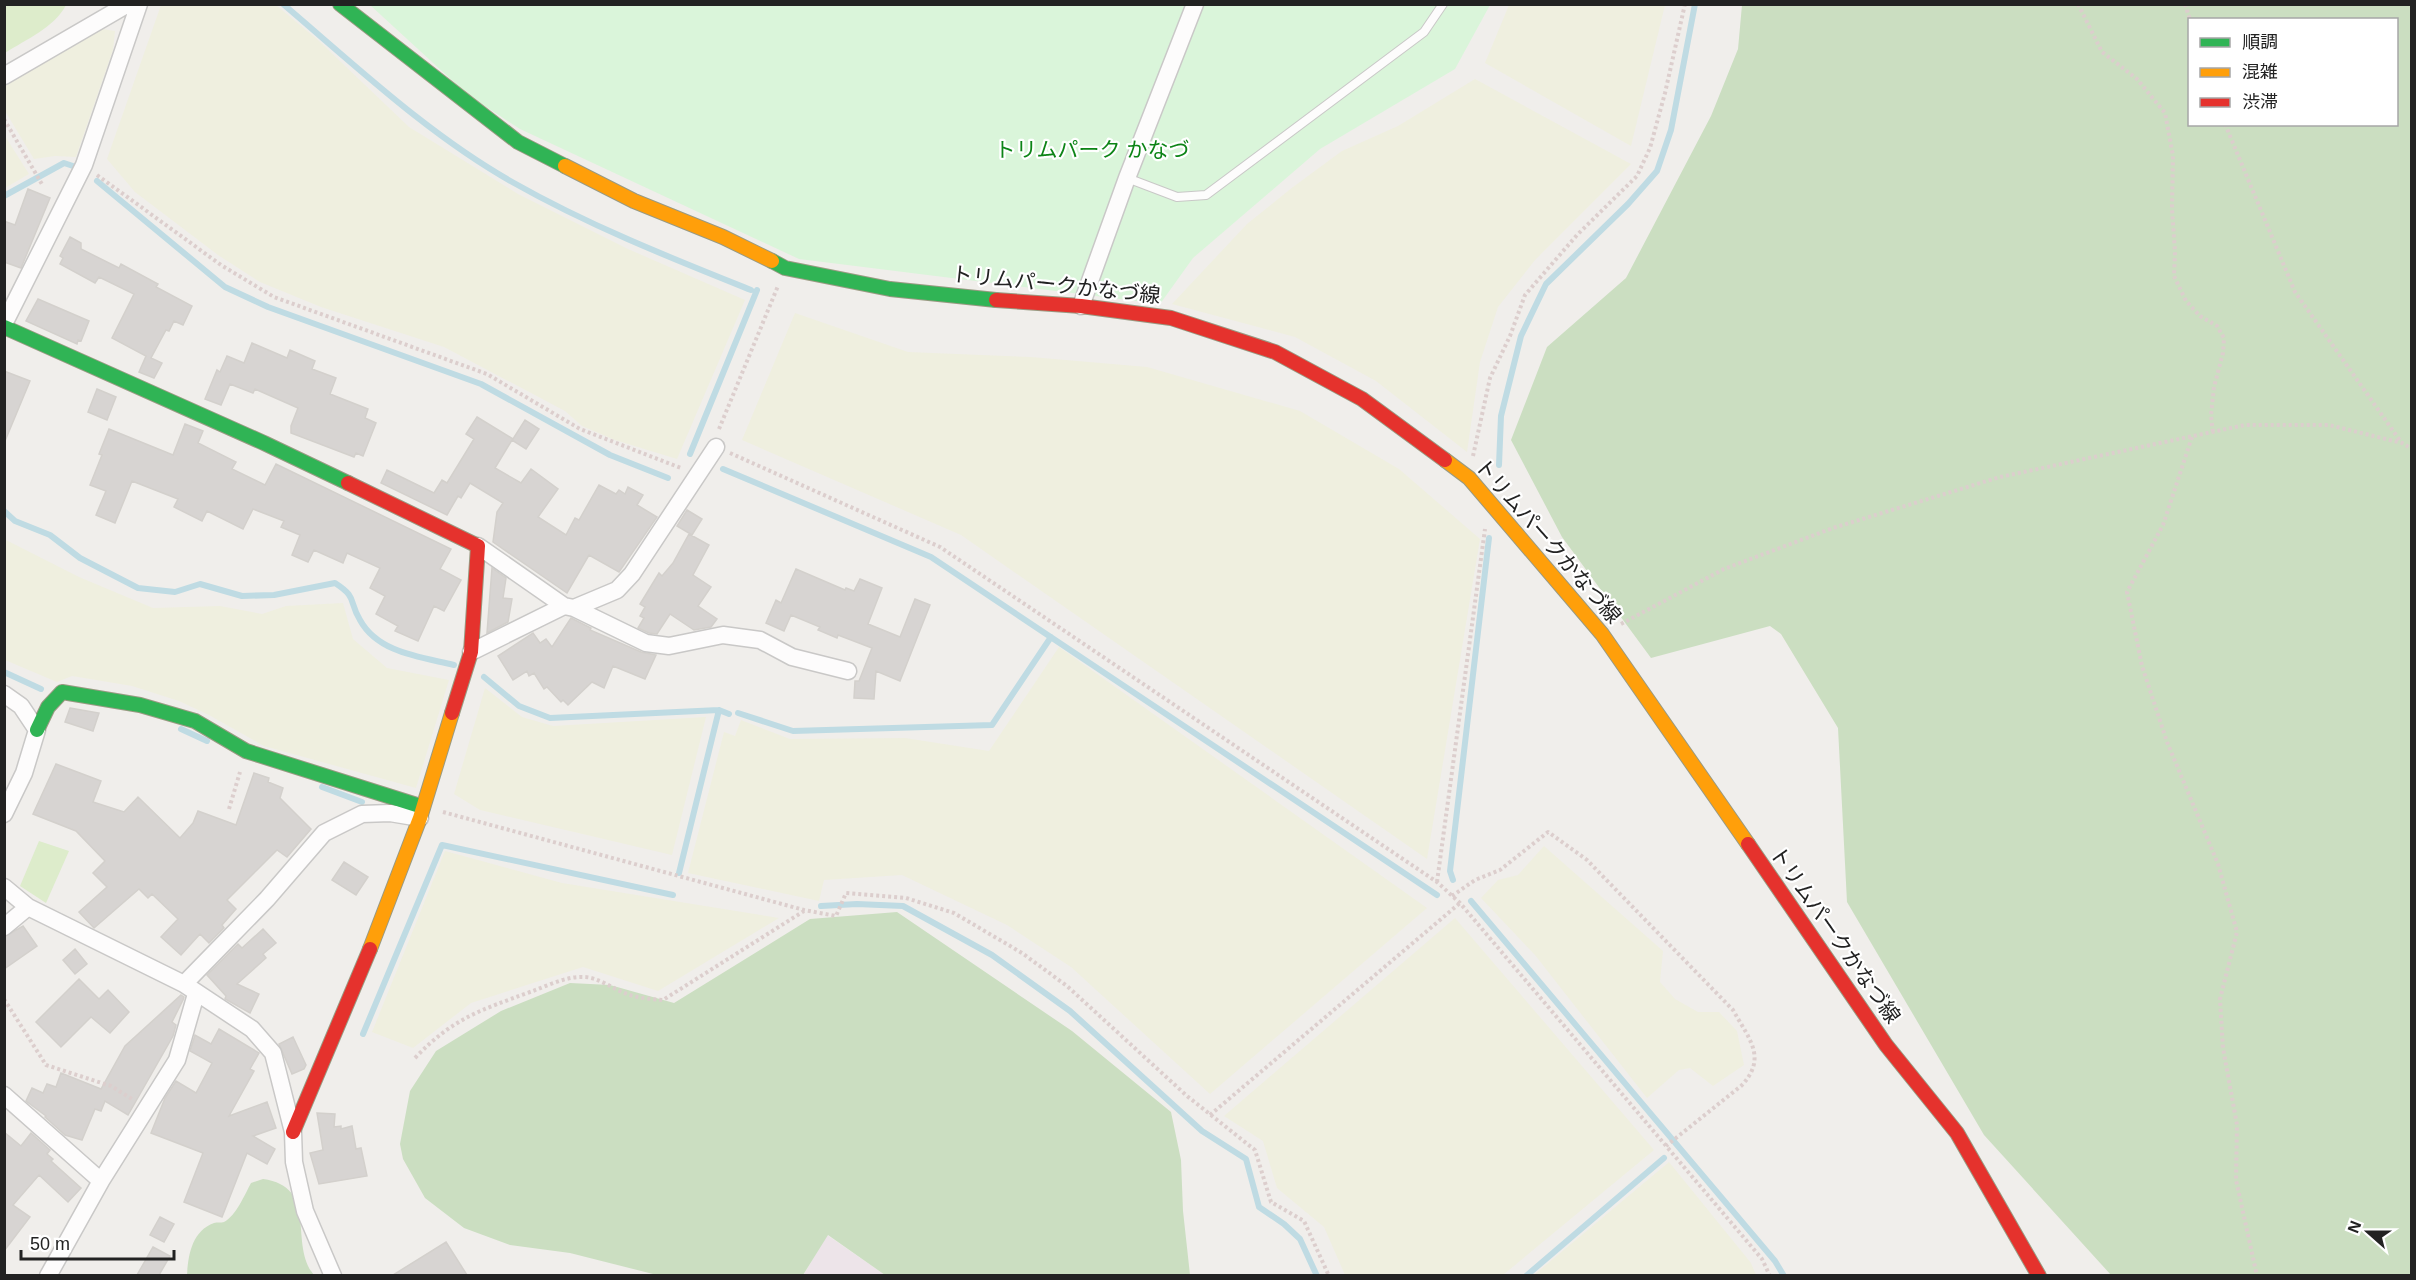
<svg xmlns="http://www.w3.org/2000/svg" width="2416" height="1280" viewBox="0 0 2416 1280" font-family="Arial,'Noto Sans JP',sans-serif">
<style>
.industrial{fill:#ede4e9}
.farmland{fill:#efefdf}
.grass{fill:#ddeccb}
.forest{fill:#cbdec1;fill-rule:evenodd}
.park{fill:#daf5da}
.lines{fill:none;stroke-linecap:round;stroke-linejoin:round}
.stream{stroke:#bfdbe3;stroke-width:6}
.building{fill:#d7d4d2;stroke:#d3d0cc;stroke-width:1.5}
.lane-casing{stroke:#c9c8c7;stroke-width:10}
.street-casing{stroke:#c9c8c7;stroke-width:19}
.fast-casing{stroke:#999a82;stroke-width:16}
.slow-casing{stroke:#999a82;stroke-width:16}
.jam-casing{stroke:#999a82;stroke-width:16}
.path{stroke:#dccecd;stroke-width:4;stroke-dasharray:3 3;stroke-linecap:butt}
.lane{stroke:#fdfcfc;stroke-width:8}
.street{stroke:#fdfcfc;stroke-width:16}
.fast{stroke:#30b455;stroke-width:14}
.slow{stroke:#ff9f0a;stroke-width:14}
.jam{stroke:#e5322d;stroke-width:14}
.labels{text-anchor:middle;stroke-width:4.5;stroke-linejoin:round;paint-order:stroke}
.park-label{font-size:21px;fill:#0c8416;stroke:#fff}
.street-label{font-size:21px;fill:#222;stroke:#fff}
</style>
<rect width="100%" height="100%" fill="#f0eeeb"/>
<!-- industrial -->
<path class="industrial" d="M827,1235L885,1275L803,1276Z"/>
<!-- farmland -->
<path class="farmland" d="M161,5H276L319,41L409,127L518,194L628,249L745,300L677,459L615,440L582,426L565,411L444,347L321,307L260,282L218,255L135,192L107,159Z
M1509,5H1665L1631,146L1485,63Z
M102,29L115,31L113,50L76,157L55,156L34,159L5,111V86Z
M1475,79L1631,164L1535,260L1498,307L1480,362L1467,452L1376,381L1295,337L1172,304L1247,224L1293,187L1342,151L1398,126Z
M5,136L29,174L5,188H4Z
M795,313L908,352L1031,357L1147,367L1300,411L1399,469L1480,539L1427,859L961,535L742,440Z
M4,539L79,577L153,608L220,606L262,614L286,606L343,603L353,639L387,668L449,680L416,788L264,746L209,715L179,701L132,686L72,676L57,682L5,660Z
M1059,647L1427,908L1210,1094L1071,967L1007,925L902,875L824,880L819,901L688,873L724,732L735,736L741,720L790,739L905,738L989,751Z
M485,688L522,717L553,726L706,717L672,855L480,810L454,794Z
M1544,846L1663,951L1660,982L1675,999L1698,1012H1719L1737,1031L1744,1065L1713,1086L1690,1068L1679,1070L1647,1098L1535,955L1481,898L1498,880L1518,875Z
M445,851L562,883L779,918L658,991L583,967L471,1003L413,1048L372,1032Z
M1455,918L1654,1150L1503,1275H1345L1324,1227L1277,1188L1263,1141L1224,1116Z
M1669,1162L1751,1263L1756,1275H1534Z"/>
<!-- grass -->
<path class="grass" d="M5,4H66V5C55,27 25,40 5,53Z
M39,841L69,851L46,903L20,886Z"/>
<!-- forest -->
<path class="forest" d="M1742,5H2411V1275H2111L1984,1135L1847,902L1838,728L1781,634L1770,626L1651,658L1562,537L1511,440L1547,347L1626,278L1711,116L1738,49ZM2190,20H2396V124H2190Z
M897,912L1072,1031L1171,1112L1181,1160L1183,1211L1190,1275H885L828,1235L803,1275H657L570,1253L510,1245L464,1228L425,1198L403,1159L400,1144L410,1091L436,1051L501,1011L570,983L610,985L674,1003L810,919Z
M263,1179C320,1187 288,1244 314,1275L187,1276C188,1255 192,1231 214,1223C217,1222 221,1223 224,1222C236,1216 245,1194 251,1183Z"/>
<!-- park -->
<path class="park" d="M370,5H1490L1455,69L1320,149L1193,258L1160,304L799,259L520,129L468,95Z"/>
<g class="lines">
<!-- stream -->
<path class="stream" d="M283,4C357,67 430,136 514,183C590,226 671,258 751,290
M97,181L225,287L268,307L481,384L610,455L668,478
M4,196L64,163L76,167
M690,454L757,290
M1499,465L1501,416L1521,336L1546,284L1628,204L1657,171L1671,130L1695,4
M723,469L931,557L1437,895
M4,511L15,521L50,535L80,558L138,588L175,592L200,584L242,596L274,595L335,583C358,598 348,600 360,620C378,653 421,657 454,665
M4,672L41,689
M484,677L519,706L550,718L719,710
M738,713L793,731L992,725L1051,637
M181,729L207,741
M322,787L362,802
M679,873L719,710L729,714
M1453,880L1450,871L1489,538
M1471,901L1775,1261L1784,1276
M821,906L857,904L903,906L992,955L1070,1011L1202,1131L1246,1159L1259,1207L1284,1224L1300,1239L1317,1276
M363,1034L442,845L673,895
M1526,1276L1664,1158"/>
</g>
<!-- building -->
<path class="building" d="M28,189L50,198L21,268L4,262V221L15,225Z
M70,237L81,243V249L119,268L121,264L158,284L156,287L192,306L183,325L174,321L169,331L166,330L151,358L162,363L154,378L139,372L146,356L112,338L134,294L99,277L95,283L60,264L63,258L60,256Z
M38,299L89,321L81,341L78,340L77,344L26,321Z
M252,343L287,358L290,350L315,361L312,369L336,378L330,394L368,409L365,418L376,423L363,456L356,453L354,457L291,433V426L298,408L255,389L253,393L230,384L221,405L205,399L217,370L220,372L227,356L244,363Z
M4,371L30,381L5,441H4Z
M97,389L116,397L107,420L88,412Z
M477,417L513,439L525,420L539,429L526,449L512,440L495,468L521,483L531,469L558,489L538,517L566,535L575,518L579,520L599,485L616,494L619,490L625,494L628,487L643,495L637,505L657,517L619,572L589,555L567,593L493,542L497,512L503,503L470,483L461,498L458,496L447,515L381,483L387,470L434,493L442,480L447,483L474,439L466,434Z
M185,424L203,431L198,443L236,462L232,469L265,485L276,464L451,549L440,569L461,580L444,611L434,606L418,641L395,631L398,626L376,614L385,596L370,588L380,568L347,553L343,563L314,550L308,562L292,555L300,535L281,527L284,521L253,509L243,529L207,511L202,521L174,507L178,499L132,481L115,523L96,515L106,491L90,485L102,455L99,454L109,429L173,455Z
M687,510L702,519L692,535L677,526Z
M689,534L709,545L693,575L711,587L698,606L717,619L711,627L694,630L670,614L657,634L649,633L638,628L644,618L640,616L645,607L640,604L659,573L662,576L673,563Z
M492,568L506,578L503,598L512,599L508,622L487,633Z
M796,569L845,590L846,588L854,591L860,579L882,588L868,624L900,637L915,599L930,605L900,681L876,671L874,699L854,698L855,681H859L872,648L838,635L837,638L818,630L820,627L791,615L784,631L766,623L776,600L781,603Z
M571,618L591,628L590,630L641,652L656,655L645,679L613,666L604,688L592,682L568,705L563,700L561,702L547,687L544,689L534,673L529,676L527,671L513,680L498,656L533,633L540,643L546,639L552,647Z
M70,708L99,713L93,731L65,722Z
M56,764L101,781L93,802L124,812L138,797L180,838L193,823L198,811L236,825L254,773L269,778L268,782L283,788L280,798L311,829L287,857L277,850L227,900L236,909L222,925L224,928L209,943L200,934L181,955L161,937L178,919L152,894L148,898L139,889L94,928L79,912L107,887L93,873L105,861L76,831L33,814Z
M344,862L368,877L356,895L332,880Z
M23,926L37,946L4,969V937Z
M263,929L276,943L263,954L266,958L237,984L259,994L250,1013L225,999L226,996L207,975L238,944L242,948Z
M75,949L87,964L75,974L63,960Z
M79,979L99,999L108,990L129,1012L110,1033L91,1017L61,1047L36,1022Z
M181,995L184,997L183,1000L172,1022L176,1025L173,1036L128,1115L105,1101L101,1111L95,1109L82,1140L65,1135L45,1117L46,1116L26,1101L32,1088L43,1093L47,1084L56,1087L61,1073L101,1089L125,1046Z
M219,1029L259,1053L250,1069L254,1071L229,1116L267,1102L276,1128L253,1136L275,1149L267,1164L247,1153L222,1217L184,1202L203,1153L151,1133L165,1098L176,1081L196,1093L212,1063L190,1051L195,1035L211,1044Z
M293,1037L306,1065L304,1069L292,1074L279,1044Z
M317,1113L335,1114L334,1127L341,1126V1129L352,1126L356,1149L361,1148L367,1176L319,1184L310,1153L323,1150Z
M4,1132L21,1146L31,1133L50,1150L47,1154L53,1159L51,1161L81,1188L68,1202L39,1175L13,1205L30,1217L4,1251Z
M160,1217L174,1224L164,1242L150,1235Z
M446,1242L467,1275H393Z
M153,1247L170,1256L159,1275H137Z"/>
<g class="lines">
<!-- lane casing -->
<g class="lane-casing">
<path id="lane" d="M1127,178L1177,197L1206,195L1424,32L1443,4"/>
</g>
<!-- street casing -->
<g class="street-casing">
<path id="street" d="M4,76L128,4
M1081,306L1127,178L1195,4
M4,324L84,165L139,4
M478,546L564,606
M574,608L617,590L632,574L716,447
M471,652L564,606L574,608L646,643L669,646L723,635L760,640L792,657L848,671
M4,694L21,706L37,730L24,773L4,814
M4,887L28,907L184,984L252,1029L273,1053L293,1132L294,1162L305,1211L333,1276
M4,927L28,907
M184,984L267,899L324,833L362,814L390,813L420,818
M4,1095L101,1181
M48,1276L101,1181L177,1060L196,994"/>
</g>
<!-- fast casing -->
<g class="fast-casing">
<path id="fast" d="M340,4L518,142L565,166
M772,261L785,268L890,289L996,300
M4,327L264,443L348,483
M37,730L48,707L62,692L140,705L195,721L246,751L423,807"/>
</g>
<!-- slow casing -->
<g class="slow-casing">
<path id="slow" d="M565,166L634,201L723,237L772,261
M1445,460L1469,478L1602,634L1748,844
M370,949L420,818L452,713"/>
</g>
<!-- jam casing -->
<g class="jam-casing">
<path id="jam" d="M996,300L1081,306L1171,318L1275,352L1362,399L1445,460
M348,483L478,546L471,652L452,713
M1748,844L1886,1045L1957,1133L2039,1276
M293,1132L370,949"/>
</g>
<!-- path -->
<path class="path" d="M2078,4L2102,52L2137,79L2165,113L2173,156L2172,209L2175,252L2174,276L2186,301L2200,316L2217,326L2224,338L2223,353L2214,387L2211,415L2213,433
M2185,4L2190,20
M4,119L43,186
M2225,124L2295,292L2401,442
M97,175L221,265L274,297L487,374L580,429L681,468
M719,429L778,286
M2192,437L2163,525L2127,592L2142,666L2167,742L2218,864L2237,932L2220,999L2223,1048L2237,1125L2236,1180L2257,1276
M730,453L940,547L1437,882L1460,903L1762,1259L1770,1276
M1473,456L1490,378L1510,336L1525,295L1577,235L1637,176L1650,148L1665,93L1685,4
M1621,624L1724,569L1833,528L2000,477L2245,425H2329L2402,443L2412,449
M229,809L240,772
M443,812L804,910L836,916L846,893L906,898L954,913L1022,953L1067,986L1187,1096L1255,1150L1271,1202L1304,1221L1329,1276
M1437,882L1485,529
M1452,896L1475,880L1500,870L1548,832L1587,860L1733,1010C1749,1039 1768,1058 1741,1086L1666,1146
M4,999L46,1065L111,1086L132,1099
M415,1058C453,1018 481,1010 530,992C547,986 566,976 584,977C598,977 613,989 627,994C638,998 651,999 663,1000L804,911
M1210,1115L1460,903"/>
<!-- lane -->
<use href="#lane" class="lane"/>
<!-- street -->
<use href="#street" class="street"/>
<!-- fast -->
<use href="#fast" class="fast"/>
<!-- slow -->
<use href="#slow" class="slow"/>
<!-- jam -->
<use href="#jam" class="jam"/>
</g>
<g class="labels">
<!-- park labels -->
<g class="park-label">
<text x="1092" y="157">トリムパーク かなづ</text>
</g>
<!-- street labels -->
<g class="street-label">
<text transform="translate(1056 285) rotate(6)" y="7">トリムパークかなづ線</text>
<text transform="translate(1548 541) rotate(49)" y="7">トリムパークかなづ線</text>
<text transform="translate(1835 935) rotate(55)" y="7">トリムパークかなづ線</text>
</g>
</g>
<!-- border -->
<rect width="2416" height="1280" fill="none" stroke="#222222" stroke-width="12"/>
<!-- legend -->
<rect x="2188" y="18" width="210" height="108" fill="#ffffff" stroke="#a7a7a7" stroke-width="1.5"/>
<rect x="2200" y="38" width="30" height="9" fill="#30b455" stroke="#a7a7a7" stroke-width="1.5"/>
<text x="2242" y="48" font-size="18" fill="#222222">順調</text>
<rect x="2200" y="68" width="30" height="9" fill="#ff9f0a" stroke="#a7a7a7" stroke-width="1.5"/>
<text x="2242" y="78" font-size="18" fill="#222222">混雑</text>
<rect x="2200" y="98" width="30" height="9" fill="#e5322d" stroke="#a7a7a7" stroke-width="1.5"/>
<text x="2242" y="108" font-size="18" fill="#222222">渋滞</text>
<!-- north arrow -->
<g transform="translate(2368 1232) rotate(291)" stroke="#ffffff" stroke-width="4.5" paint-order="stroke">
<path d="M0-4.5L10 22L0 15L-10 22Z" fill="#222222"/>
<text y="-9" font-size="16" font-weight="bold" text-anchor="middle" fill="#222222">N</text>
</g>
<!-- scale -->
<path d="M21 1250v9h153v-9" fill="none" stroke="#222222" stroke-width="3"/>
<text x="30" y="1250" font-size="18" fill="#222222" stroke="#ffffff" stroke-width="4.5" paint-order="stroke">50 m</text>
</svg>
